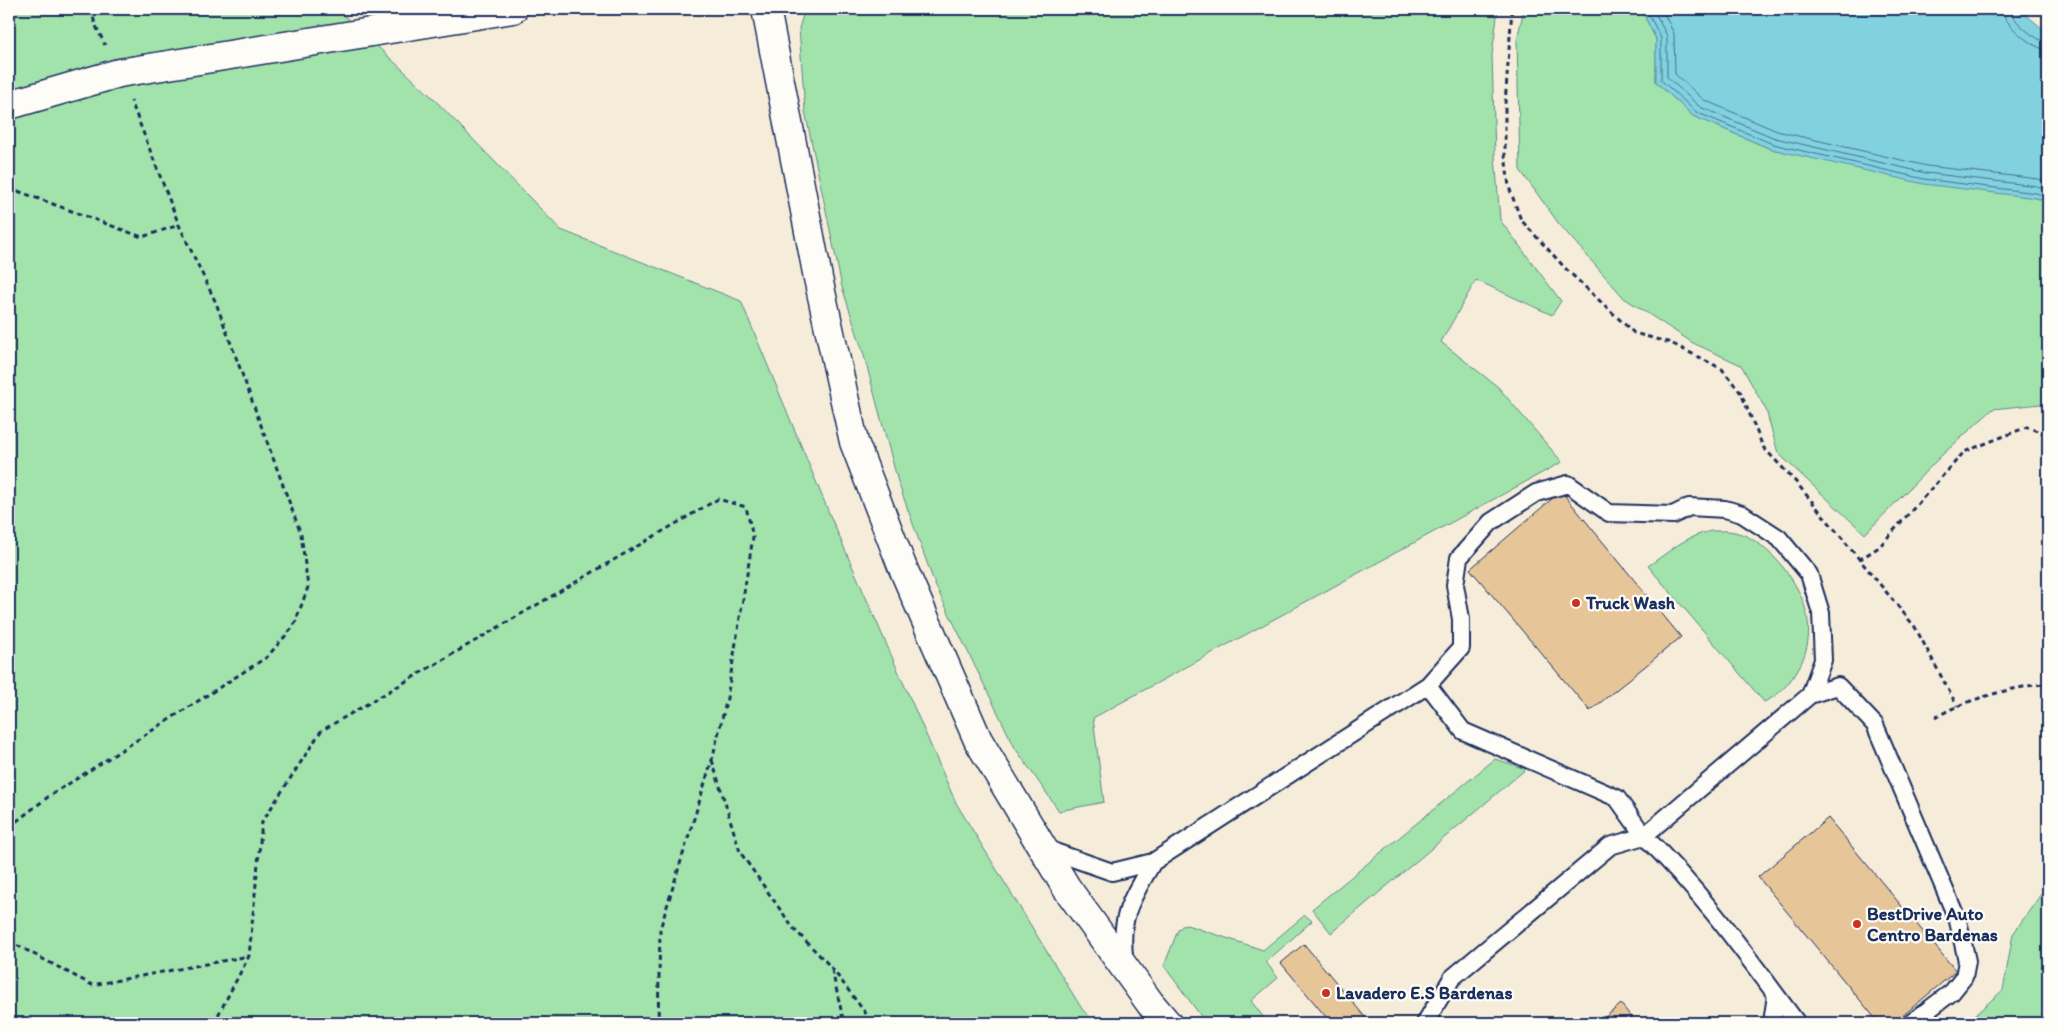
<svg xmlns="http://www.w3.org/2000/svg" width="2057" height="1032" viewBox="0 0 2057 1032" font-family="Itim,sans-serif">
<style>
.built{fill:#f6ecda}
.green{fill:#a2e3ac;stroke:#5e8985}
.water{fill:#82d1df;stroke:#5990ab}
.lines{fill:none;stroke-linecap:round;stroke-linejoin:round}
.shore{stroke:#447092;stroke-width:1}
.building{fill:#e6c698;stroke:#1b2f5e}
.lane-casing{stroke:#1b2f5e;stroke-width:20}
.secondary-casing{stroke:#1b2f5e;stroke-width:31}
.path{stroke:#1b2f5e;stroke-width:3;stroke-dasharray:5 4;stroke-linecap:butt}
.lane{stroke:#fdfcf7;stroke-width:16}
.secondary{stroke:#fdfcf7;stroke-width:28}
.poi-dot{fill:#c8321e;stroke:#fdfcf7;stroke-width:2}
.labels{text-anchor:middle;stroke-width:4.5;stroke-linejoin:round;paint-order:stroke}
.poi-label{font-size:18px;font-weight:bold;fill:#1b2f5e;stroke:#fdfcf7;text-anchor:start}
</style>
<rect width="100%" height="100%" fill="#fdfcf7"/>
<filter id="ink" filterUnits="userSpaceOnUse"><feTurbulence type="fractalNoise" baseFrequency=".02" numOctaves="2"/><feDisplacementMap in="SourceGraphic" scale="10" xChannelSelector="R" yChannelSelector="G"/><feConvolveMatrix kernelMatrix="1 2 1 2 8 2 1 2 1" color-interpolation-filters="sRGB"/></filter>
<g filter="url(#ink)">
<!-- built -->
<path class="built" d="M337,9H2048V1023H1095L1082,1009L956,803L832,520L741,301L561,230L430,95Z"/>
<!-- green -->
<path class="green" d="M9,9H337L430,95L561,230L741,301L832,520L956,803L1082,1009L1095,1023H9Z
M805,9H1498L1492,55L1495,156L1500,220L1561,301L1552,315L1476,280L1441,342L1498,387L1562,462L1093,718L1104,802L1059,811L1015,748L972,660L935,585L898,482L863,352L842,287L805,111L799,28Z
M1524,9H1641L1656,39V82L1693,116L1771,149L2036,198L2048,202V406L2041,404L1993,409L1942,455L1865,534L1778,453L1766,410L1741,365L1693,343L1624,298L1559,224L1520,170L1517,39Z
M1711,531C1720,531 1730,530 1738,533C1751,536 1763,547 1773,556C1806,590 1823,635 1793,677C1785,688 1776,697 1764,702L1648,566C1671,551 1683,537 1711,531Z
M1495,759L1526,769L1331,933L1312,909Z
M2048,884V1023H1966L2003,990L2013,934Z
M1305,915L1312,921L1266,962L1278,978L1251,1001L1268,1023H1206L1164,966L1178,930L1182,926L1187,925L1263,950Z"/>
<!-- water -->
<path class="water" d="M1641,9H2019L2048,33V202L2036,198L1924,184L1771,149L1693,116L1656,82V39Z"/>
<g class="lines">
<!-- shore -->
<path class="shore" d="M1646,9L1661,38V80L1696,112L1773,144L1924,179L2036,193L2048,197
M1653,9L1667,36V77L1700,107L1775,138L1926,173L2037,186L2048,190
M1662,9L1674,34L1675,74L1704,100L1777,131L1927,166L2038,179L2048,182
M2002,9C2003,24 2033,49 2048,50
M2010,9C2011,20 2037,42 2048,42"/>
</g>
<!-- building -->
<path class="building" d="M1561,491L1681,637L1590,711L1470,569Z
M1828,818L1956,971L1894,1023H1879L1758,877Z
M1304,944L1370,1023H1331L1281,963Z
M1621,1004L1636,1023H1598Z
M1384,1018L1388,1023H1377Z"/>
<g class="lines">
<!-- lane casing -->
<g class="lane-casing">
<path id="lane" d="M1428,685L1463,731L1617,798L1644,836L1810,695L1838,686L1875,725L1958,921L1967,961L1964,977L1952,992L1911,1023
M1043,844L1055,852L1112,872L1153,862L1428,685L1461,648V619L1455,585L1459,558L1491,522L1536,493L1568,484L1609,513L1673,515L1689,507L1725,509L1742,514L1779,538L1809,574L1821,613L1823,660L1810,695
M1125,963C1118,918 1131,899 1153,862
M1425,1023L1452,978L1610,846L1644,836C1702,892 1749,959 1797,1023
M1772,1023L1776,995"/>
</g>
<!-- secondary casing -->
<g class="secondary-casing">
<path id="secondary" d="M766,9L818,278L854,442L902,566L978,740L1066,887L1150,1003L1167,1023
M9,105L119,73L513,9"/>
</g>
<!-- path -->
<path class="path" d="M91,9L95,24L105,45
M1512,9L1505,104V154L1509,187L1521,220L1567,270L1634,333L1671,343L1722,369L1741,393L1763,447L1795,481L1915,627L1957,706
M9,189L15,190L142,237L179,225
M1859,560L1879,547L1964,452L2027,427L2048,435
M1935,718C1960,701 2018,685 2048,684
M712,760L740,852L793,928L831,967L873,1023
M9,827L48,797L267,657L294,626L308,587L301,534L216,303L179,225L131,101
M9,941L92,985L249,956
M832,970L844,1023
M214,1023L249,956L262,822L321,731L718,499L746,507L753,537L727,698L712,760L660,929L658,1023"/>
<!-- lane -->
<use href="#lane" class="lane"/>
<!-- secondary -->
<use href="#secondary" class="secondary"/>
</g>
</g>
<!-- markers -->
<g class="poi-dot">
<circle cx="1576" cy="603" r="5"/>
<circle cx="1857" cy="924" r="5"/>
<circle cx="1326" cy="993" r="5"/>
</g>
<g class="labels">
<!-- poi labels -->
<g class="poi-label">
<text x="1586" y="609">Truck Wash</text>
<text x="1867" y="920">BestDrive Auto<tspan x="1867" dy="21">Centro Bardenas</tspan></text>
<text x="1336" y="999">Lavadero E.S Bardenas</text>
</g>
</g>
<!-- margin -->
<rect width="2057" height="1032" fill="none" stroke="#fdfcf7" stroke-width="30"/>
<rect x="15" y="15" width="2027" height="1002" fill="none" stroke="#1b2f5e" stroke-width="2" filter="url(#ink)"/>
</svg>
